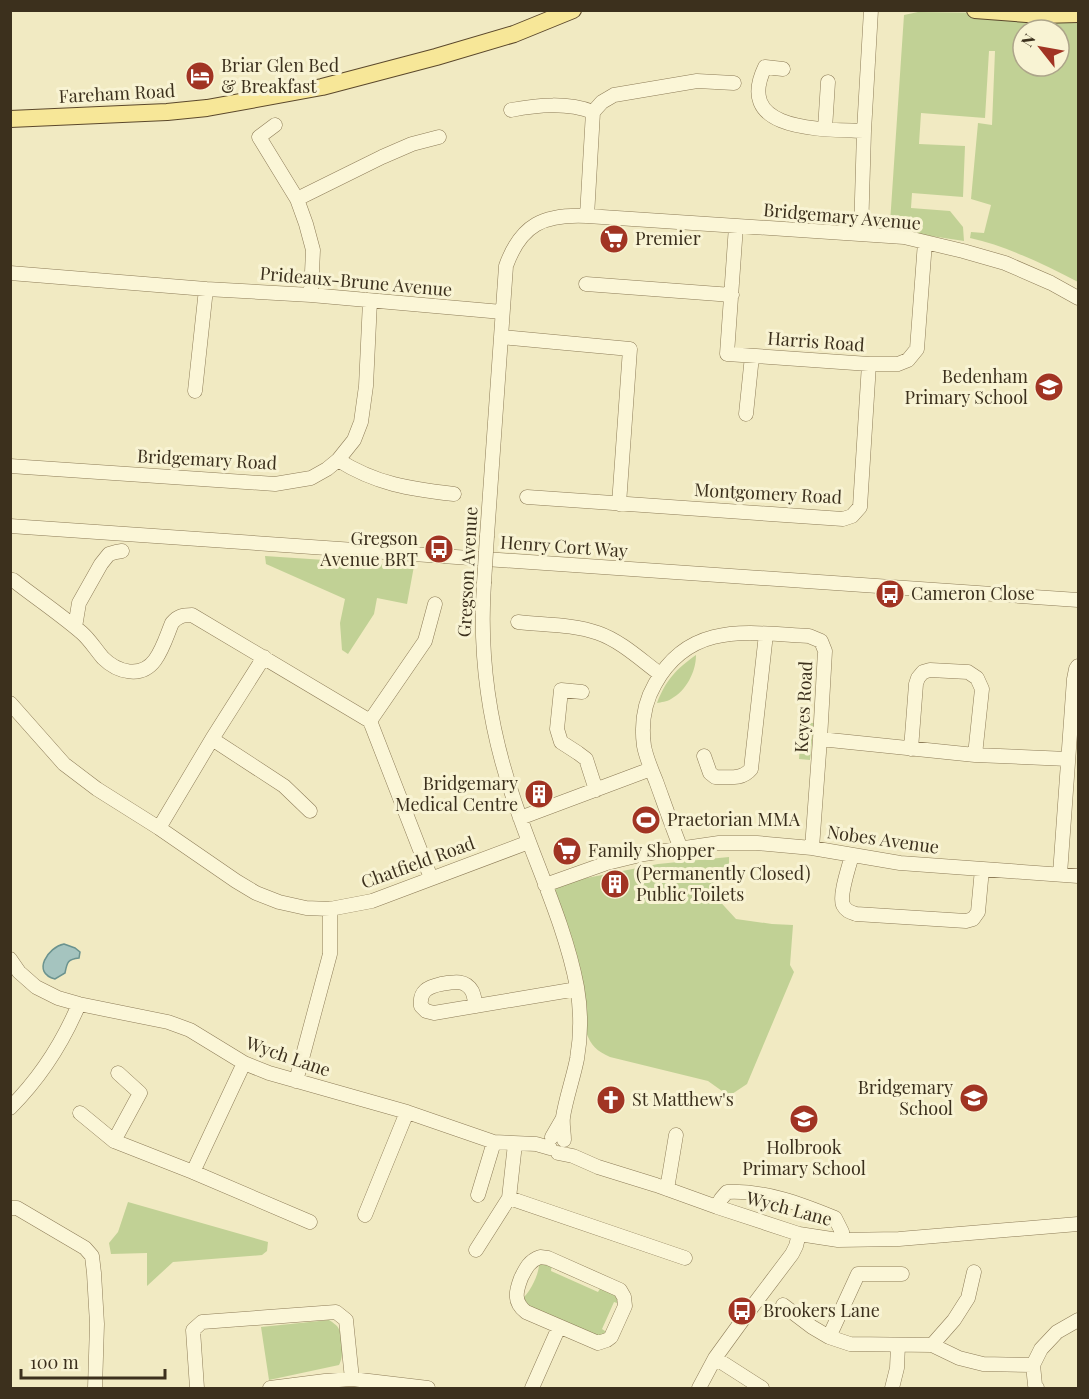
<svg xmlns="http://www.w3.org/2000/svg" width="1089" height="1399" viewBox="0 0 1089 1399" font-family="'Playfair Display',serif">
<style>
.green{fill:#c1d195;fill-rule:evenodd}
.water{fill:#a5c4bf;stroke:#6b938f;stroke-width:1.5}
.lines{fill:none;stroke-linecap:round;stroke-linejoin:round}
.minor-casing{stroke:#8d7c58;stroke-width:15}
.major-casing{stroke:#5b482c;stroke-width:18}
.minor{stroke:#fbf6d7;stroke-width:14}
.major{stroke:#f7e798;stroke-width:16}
.minor-bridge-casing{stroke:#8d7c58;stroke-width:15;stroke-linecap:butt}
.minor-bridge{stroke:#fbf6d7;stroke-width:14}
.labels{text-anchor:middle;stroke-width:6;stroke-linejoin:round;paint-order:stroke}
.poi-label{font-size:18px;fill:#3c301d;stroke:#f8f3d3;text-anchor:start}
.street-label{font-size:18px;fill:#3c301d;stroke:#f8f3d3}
</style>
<rect width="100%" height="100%" fill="#f1eac2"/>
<!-- green -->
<path class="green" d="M918,12L1078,14V282C1045,265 1007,246 970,238L971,232L984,233L991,205L971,199L978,123L992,125L995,51H989L985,118L921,113L919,144L965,146L963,197L912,193L911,208L950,211L963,227L964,241L891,230V223H890L904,15ZM1023,30H1059V66H1023Z
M265,556L414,566L407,604L377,598L374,614L348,654L342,650L340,623L345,599L266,564Z
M696,655C696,672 686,691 671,699C667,702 661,702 657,703C666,680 676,669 696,655Z
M802,723H814L810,760L799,759Z
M729,857V873L715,882L714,895L736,919L772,924L793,925L790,965L794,972L747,1084L729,1096L708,1081L610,1057C597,1051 591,1046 586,1032L551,885L658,864Z
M128,1202L268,1242L267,1251L262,1255L173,1262L147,1286V1253L111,1254L109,1243L118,1232Z
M539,1262L552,1264L551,1271L598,1292L602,1285L620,1297V1304L614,1302L602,1329L608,1333L605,1336H594L522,1306L521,1300C530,1293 540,1273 539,1262Z
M329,1320C331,1321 336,1325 337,1326C344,1335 344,1356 339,1365L269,1380L261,1327Z"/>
<!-- water -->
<path class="water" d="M64,944L75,948L80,952L79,958C68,959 67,962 65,973L55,979C31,973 48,947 64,944Z"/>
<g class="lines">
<!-- minor casing -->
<g class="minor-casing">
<path id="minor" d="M783,69L765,67C733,133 825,129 864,131
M511,110C538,105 567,102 593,112
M275,125L259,137L297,199L306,224L313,250L311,295
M825,129L828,82
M297,199L382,157L412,144L439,137
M587,216L593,112L602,102L614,95L697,81L734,83
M736,226L727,354L869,364H898L908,360L917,349L925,242
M861,233L864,131L871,10
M10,273L206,289L311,295L502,312
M586,284L732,295
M501,337L630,349L619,504
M195,391L206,289
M746,414L752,356
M338,460C376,484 410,489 454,494
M10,466L275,484L311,478L327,469L338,460L354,440L361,422L366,386L370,301
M527,497L843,519L852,516L860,507L869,364
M10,526L1078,600
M487,536L506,266C521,224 544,214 587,216L904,237L963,251L1005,263L1051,283L1078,298
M13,580C36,598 60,614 82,633C90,640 96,650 103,658C117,672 141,679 155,660C163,649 167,635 172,623C178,616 183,615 192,615L370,721L431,878
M484,583C479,656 489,727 513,797C533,859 565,923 577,987C581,1010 581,1036 577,1059C573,1079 566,1098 563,1117C562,1124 564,1132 564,1140
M518,622C544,625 573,624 598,633C621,641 641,660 660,674
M75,627L79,603L101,564L109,554L116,552L122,551
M582,692L561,690L557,729L561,742L578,753L586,759L596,790
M10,703L64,764L97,789L159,828L236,881L256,893L279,902L306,908L330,909L372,901L529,842
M370,721L425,641L435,604
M212,739L284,786L310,811
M820,739L975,755L1068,759
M911,749L916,684L918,678L923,672L930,670L968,672L977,678L982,689L975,755
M704,756L710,773L715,777C729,777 742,780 751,769L766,634
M520,818L651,769
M159,828L212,739L264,657
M681,849C672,826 664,803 656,781C651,769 646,757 644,746C641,724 644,703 655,684C690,621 748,633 809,636L821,641L825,651L820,739L812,848
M852,855C849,867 839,895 843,905C846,911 850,912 856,914L966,921L973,919L978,912L982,869
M1060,874L1074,679L1076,669L1078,666
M545,885L607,863L644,854L719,843H757L812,848L900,863L1078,876
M10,959L19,972L36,987L58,998L79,1004L168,1022L190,1030L244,1063L269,1073L407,1112L494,1142L536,1144L550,1148
M476,1006C475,1002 474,995 472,991C465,979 453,982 441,984C428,987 419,991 421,1006L426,1011L434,1013L577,989
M296,1081L330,954V909
M10,1108C39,1079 63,1042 79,1004
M80,1113L114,1141L193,1172L310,1222
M552,1137L563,1118
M114,1141L140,1093L118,1073
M558,1153L573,1156L598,1167L656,1185L717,1207L799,1234L838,1240L899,1239L1078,1224
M193,1172L244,1063
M667,1189L676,1135
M478,1195L494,1142
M509,1198L685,1258
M717,1207L721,1199L727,1192C764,1190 801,1204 835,1218L842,1232L838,1240
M10,1208H17L85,1248L92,1256L94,1273L97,1324L95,1388
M365,1215L407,1112
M476,1250L509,1198L515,1144
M540,1257L548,1258L620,1290L624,1297L625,1306L611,1337L607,1340L598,1343L526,1312C513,1302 516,1291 521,1278C526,1268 529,1261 540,1257Z
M783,1305L812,1327L829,1337L850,1344L932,1345L959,1358L983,1364L1033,1365
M829,1337L858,1274H902
M932,1345L954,1320L968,1298L974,1272
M715,1358L762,1388
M197,1388L193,1330L202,1322L336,1312L346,1320L352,1379
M270,1388L325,1381L352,1379L428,1388
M532,1388L559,1327
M699,1388L715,1358L752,1307L792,1254L796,1246L799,1234
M892,1388L897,1368L898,1345
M1037,1388L1035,1385L1033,1365L1041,1349L1057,1332L1078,1320"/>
</g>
<!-- major casing -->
<g class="major-casing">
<path id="major" d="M975,10L1040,15L1078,14
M10,119L167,112L207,108L322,87L436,57L514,34L573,10"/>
</g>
<!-- minor -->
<use href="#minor" class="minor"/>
<!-- major -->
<use href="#major" class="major"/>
<!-- minor-bridge casing -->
<g class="minor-bridge-casing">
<path id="minor-bridge" d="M484,583L487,536"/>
</g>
<!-- minor-bridge -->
<use href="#minor-bridge" class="minor-bridge"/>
</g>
<!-- icons -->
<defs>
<g id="hotel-disc" transform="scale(1.5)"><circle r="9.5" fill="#a13423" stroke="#f8f3d3"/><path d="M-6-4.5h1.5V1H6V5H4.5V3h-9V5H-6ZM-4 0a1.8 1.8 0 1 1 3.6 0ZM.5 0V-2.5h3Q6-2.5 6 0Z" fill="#fff"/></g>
<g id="supermarket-disc" transform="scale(1.5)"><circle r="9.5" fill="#a13423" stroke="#f8f3d3"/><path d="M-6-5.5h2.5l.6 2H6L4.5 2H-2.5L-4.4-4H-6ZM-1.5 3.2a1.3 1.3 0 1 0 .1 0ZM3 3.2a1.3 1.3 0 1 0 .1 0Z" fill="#fff"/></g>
<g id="school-disc" transform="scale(1.5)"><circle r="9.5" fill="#a13423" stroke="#f8f3d3"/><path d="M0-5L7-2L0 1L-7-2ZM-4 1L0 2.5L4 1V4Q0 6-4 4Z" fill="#fff"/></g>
<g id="bus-disc" transform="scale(1.5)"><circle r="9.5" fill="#a13423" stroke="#f8f3d3"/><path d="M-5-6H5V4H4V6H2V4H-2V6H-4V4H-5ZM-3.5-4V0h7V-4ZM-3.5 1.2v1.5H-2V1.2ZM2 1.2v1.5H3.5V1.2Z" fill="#fff"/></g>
<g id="building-disc" transform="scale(1.5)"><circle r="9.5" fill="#a13423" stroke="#f8f3d3"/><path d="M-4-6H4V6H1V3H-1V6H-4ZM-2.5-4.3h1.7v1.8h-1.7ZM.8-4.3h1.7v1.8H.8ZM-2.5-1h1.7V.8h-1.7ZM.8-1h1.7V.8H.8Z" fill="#fff"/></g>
<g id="stadium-disc" transform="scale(1.5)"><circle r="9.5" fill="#a13423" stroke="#f8f3d3"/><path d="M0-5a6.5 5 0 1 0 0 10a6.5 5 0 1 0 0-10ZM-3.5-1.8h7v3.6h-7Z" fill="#fff"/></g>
<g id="church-disc" transform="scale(1.5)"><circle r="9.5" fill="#a13423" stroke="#f8f3d3"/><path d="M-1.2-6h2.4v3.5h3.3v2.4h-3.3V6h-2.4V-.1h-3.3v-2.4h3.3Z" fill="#fff"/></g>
</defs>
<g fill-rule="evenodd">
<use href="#hotel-disc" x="200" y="76"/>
<use href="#supermarket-disc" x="614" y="239"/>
<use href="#school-disc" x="1049" y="387"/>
<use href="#bus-disc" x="439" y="549"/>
<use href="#bus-disc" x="890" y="594"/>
<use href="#building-disc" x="539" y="794"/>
<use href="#stadium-disc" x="646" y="820"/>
<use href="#supermarket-disc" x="567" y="851"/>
<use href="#building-disc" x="615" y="884"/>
<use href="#school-disc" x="974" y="1098"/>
<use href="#church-disc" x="611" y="1100"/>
<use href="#school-disc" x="804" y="1119"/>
<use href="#bus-disc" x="742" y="1311"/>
</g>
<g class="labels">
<!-- poi labels -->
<g class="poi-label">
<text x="221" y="72">Briar Glen Bed<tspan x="221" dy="21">&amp; Breakfast</tspan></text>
<text x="635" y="245">Premier</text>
<text x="1028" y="383" text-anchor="end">Bedenham<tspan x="1028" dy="21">Primary School</tspan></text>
<text x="418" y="545" text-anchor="end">Gregson<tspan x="418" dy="21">Avenue BRT</tspan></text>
<text x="911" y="600">Cameron Close</text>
<text x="518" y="790" text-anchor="end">Bridgemary<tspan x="518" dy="21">Medical Centre</tspan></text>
<text x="667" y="826">Praetorian MMA</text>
<text x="588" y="857">Family Shopper</text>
<text x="636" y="880">(Permanently Closed)<tspan x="636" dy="21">Public Toilets</tspan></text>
<text x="953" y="1094" text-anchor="end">Bridgemary<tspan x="953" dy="21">School</tspan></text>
<text x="632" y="1106">St Matthew's</text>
<text x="804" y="1154" text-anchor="middle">Holbrook<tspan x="804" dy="21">Primary School</tspan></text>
<text x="763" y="1317">Brookers Lane</text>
</g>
<!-- street labels -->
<g class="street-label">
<text transform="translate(117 94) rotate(-3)" y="6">Fareham Road</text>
<text transform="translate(842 217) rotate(5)" y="6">Bridgemary Avenue</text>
<text transform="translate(356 282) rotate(5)" y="6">Prideaux-Brune Avenue</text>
<text transform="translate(816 342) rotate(4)" y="6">Harris Road</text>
<text transform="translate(207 460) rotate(3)" y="6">Bridgemary Road</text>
<text transform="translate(768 494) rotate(3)" y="6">Montgomery Road</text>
<text transform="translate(564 547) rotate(4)" y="6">Henry Cort Way</text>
<text transform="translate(468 572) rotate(-87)" y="6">Gregson Avenue</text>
<text transform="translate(804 707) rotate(-87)" y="6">Keyes Road</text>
<text transform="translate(883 840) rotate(8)" y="6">Nobes Avenue</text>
<text transform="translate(418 863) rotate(-20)" y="6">Chatfield Road</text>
<text transform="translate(288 1057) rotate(19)" y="6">Wych Lane</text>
<text transform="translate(789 1209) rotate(15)" y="6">Wych Lane</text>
</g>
</g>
<!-- border -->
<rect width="1089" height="1399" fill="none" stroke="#3c301d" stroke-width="24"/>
<!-- north arrow -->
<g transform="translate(1041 48) rotate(301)"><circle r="28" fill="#f8f3d3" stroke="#ada58a" stroke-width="1.5"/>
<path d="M0-4.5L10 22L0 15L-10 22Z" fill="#a13423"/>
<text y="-9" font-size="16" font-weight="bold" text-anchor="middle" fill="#3c301d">N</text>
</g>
<!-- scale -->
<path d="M21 1369v9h144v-9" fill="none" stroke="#3c301d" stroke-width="3"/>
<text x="30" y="1369" font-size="18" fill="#3c301d" stroke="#f8f3d3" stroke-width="4.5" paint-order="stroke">100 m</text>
</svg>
